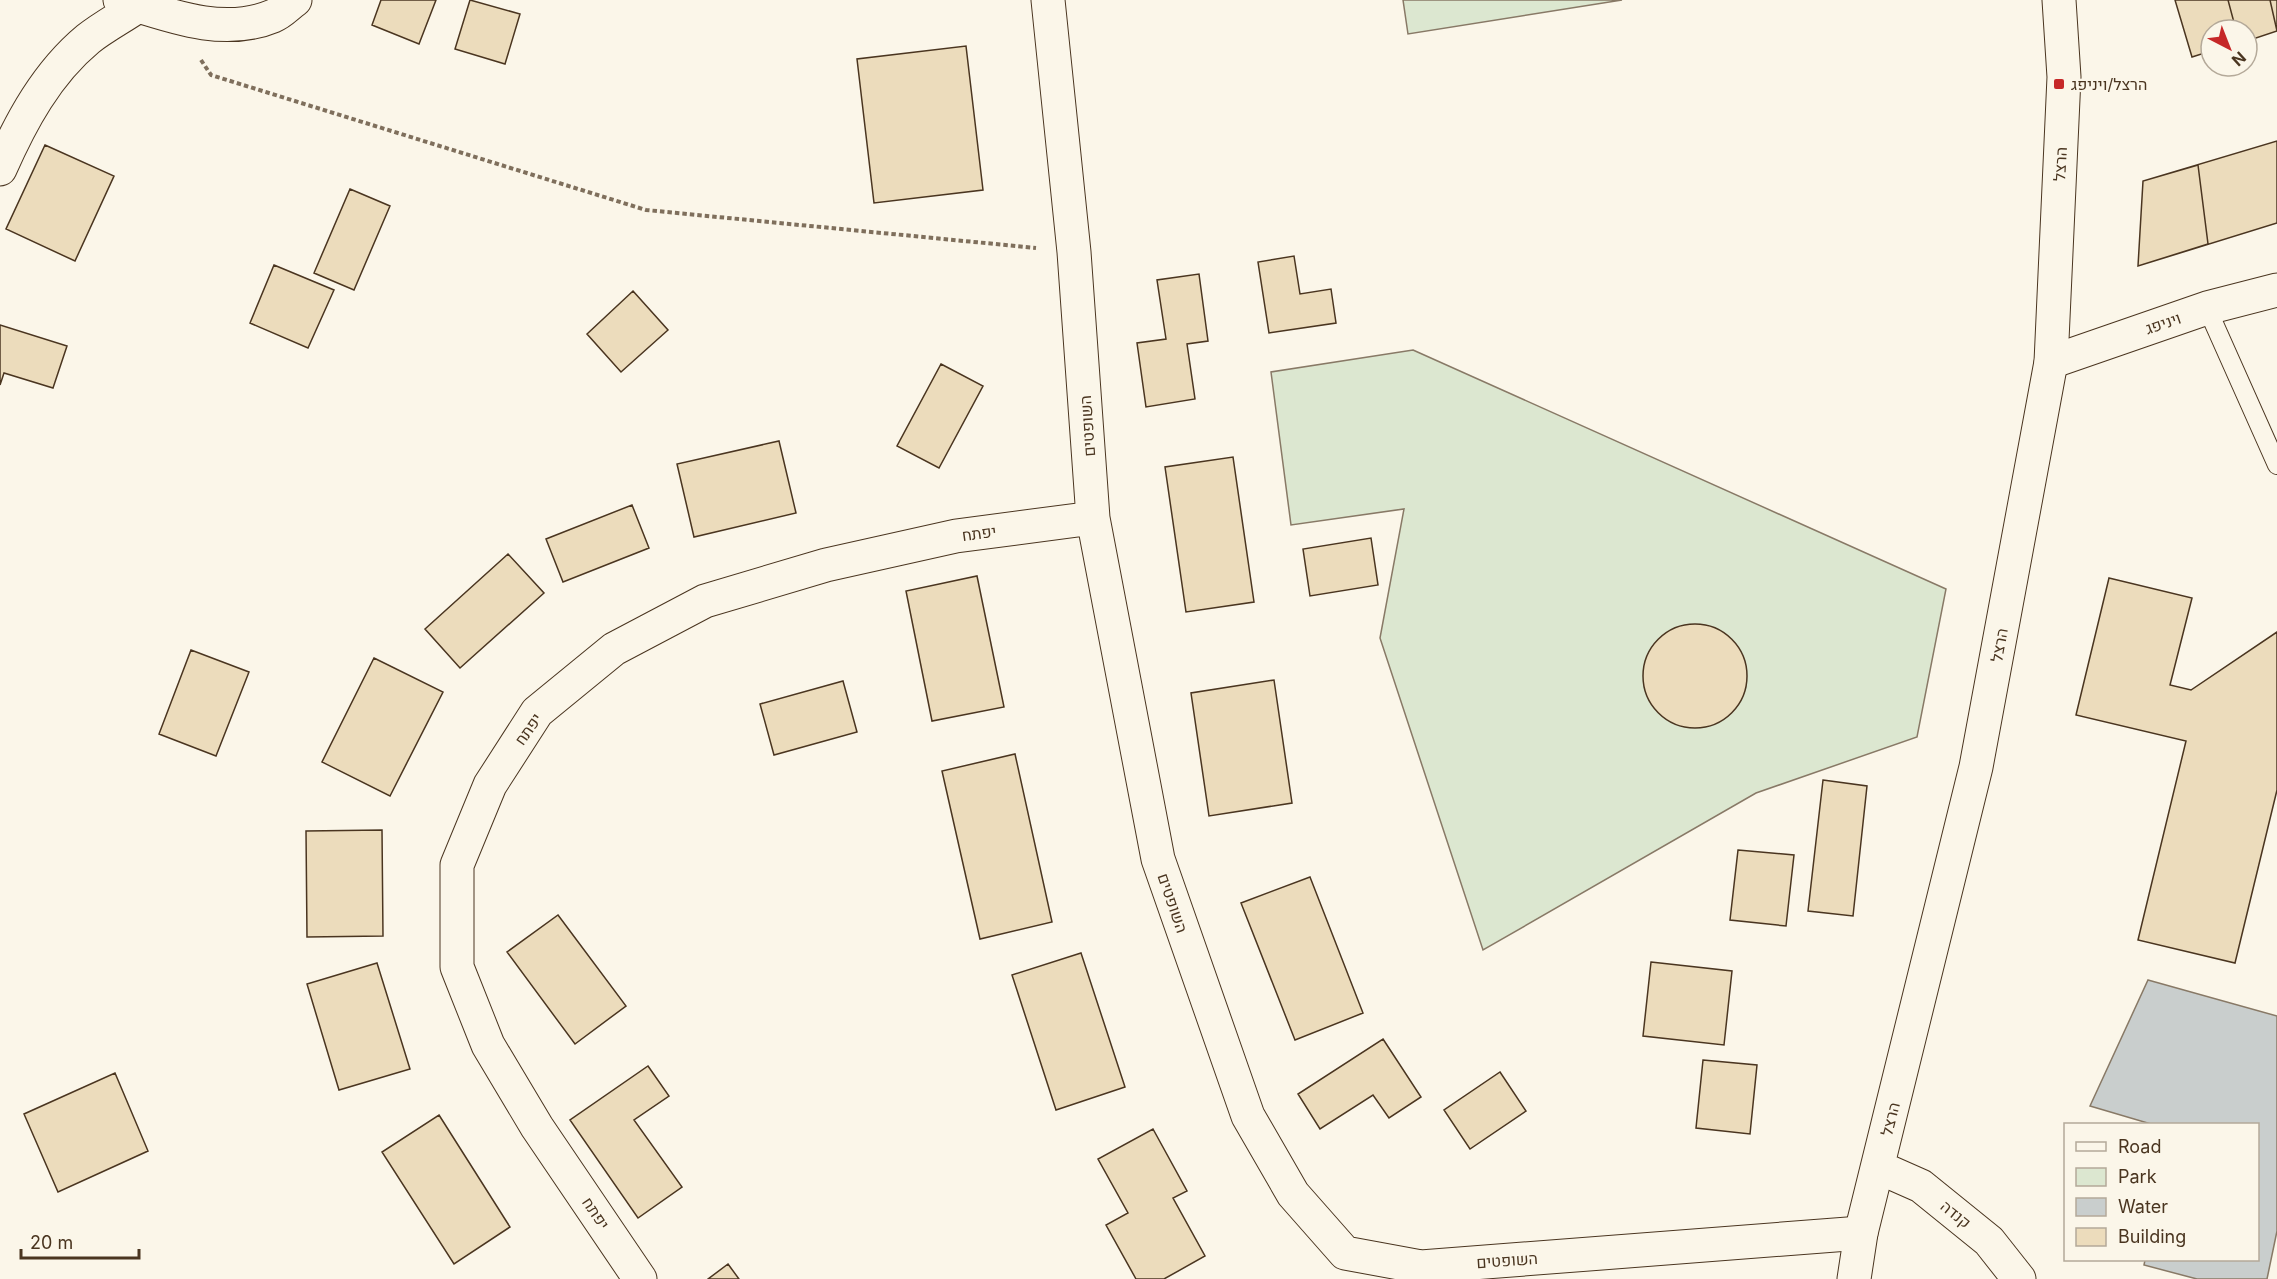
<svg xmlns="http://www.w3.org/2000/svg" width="2277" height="1279" viewBox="0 0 2277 1279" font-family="Inter,Heebo,sans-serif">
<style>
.park{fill:#dce7d0;stroke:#887966;stroke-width:1.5}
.water{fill:#c9cecd;stroke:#887966;stroke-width:1.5}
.building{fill:#ecdcbc;stroke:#4a3520;stroke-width:1.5}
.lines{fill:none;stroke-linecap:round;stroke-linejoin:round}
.service-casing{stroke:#4a3520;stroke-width:20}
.minor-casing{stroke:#4a3520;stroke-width:35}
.tertiary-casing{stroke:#4a3520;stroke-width:35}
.path{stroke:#7f6f5c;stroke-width:4;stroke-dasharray:4.5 3;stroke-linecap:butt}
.service{stroke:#fbf6e9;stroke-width:18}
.minor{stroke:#fbf6e9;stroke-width:33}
.tertiary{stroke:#fbf6e9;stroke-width:33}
.poi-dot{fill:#c62828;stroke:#fbf6e9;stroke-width:2}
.labels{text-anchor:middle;stroke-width:4.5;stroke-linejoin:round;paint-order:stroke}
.poi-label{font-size:16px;fill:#4a3520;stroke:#fbf6e9;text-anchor:start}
.street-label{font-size:16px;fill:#4a3520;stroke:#fbf6e9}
</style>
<rect width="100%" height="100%" fill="#fbf6e9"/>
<!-- park -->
<path class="park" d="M1403,0H1622L1408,34Z
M1413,350L1946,589L1917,737L1756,793L1483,950L1380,638L1404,509L1291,525L1271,372Z"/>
<!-- water -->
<path class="water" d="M2148,980L2277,1016V1231L2267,1279H2197L2144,1265L2145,1260H2258V1124H2151L2090,1106Z"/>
<!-- building -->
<path class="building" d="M381,0H436L419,44L372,25Z
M470,0L520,14L505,64L455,49Z
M2175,0H2277V31L2247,41V30H2211V51L2192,57Z
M2228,0H2270L2277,31L2247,41V30H2236Z
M966,46L983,190L874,203L857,59Z
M2277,141V223L2138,266L2143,181Z
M45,145L114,176L75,261L6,229Z
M2198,165L2208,244L2138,266L2143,181Z
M350,189L390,206L354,290L314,273Z
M1294,256L1300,294L1331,289L1336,323L1269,333L1258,262Z
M274,265L334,290L308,348L250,323Z
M1199,274L1208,341L1187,344L1195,399L1146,407L1137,343L1166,339L1157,280Z
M633,291L668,330L621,372L587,334Z
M0,325L67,346L53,388L4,373L0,385Z
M941,364L983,386L939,468L897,446Z
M779,441L796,513L694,537L677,464Z
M1233,457L1254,602L1186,612L1165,467Z
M632,505L649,548L563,582L546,539Z
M1371,538L1378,585L1310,596L1303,549Z
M508,554L544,593L460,668L425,629Z
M977,576L1004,707L932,721L906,591Z
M2109,578L2192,598L2170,685L2191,690L2277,632V790L2235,963L2138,940L2186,741L2076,715Z
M1643 676a52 52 0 1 1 104 0a52 52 0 1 1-104 0Z
M191,650L249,672L216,756L159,734Z
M374,658L443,692L390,796L322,762Z
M1274,680L1292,803L1209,816L1191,693Z
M843,681L857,732L774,755L760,704Z
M1015,754L1052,922L980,939L942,771Z
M1823,780L1867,786L1853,916L1808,911Z
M382,830L383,936L307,937L306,831Z
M1738,850L1794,855L1786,926L1730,920Z
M1310,877L1363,1013L1295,1040L1241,903Z
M558,915L626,1006L575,1044L507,952Z
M1081,953L1125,1087L1056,1110L1012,975Z
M1651,962L1732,971L1724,1045L1643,1036Z
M377,963L410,1069L339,1090L307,984Z
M1383,1039L1421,1097L1389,1118L1373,1095L1320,1129L1298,1094Z
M1703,1060L1757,1065L1750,1134L1696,1128Z
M648,1066L669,1096L634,1120L682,1187L638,1218L570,1120Z
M1500,1072L1526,1111L1470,1149L1444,1110Z
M115,1073L148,1151L58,1192L24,1114Z
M439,1115L510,1227L454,1264L382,1152Z
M1153,1129L1187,1191L1173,1198L1205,1256L1164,1279H1136L1106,1225L1128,1213L1098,1159Z
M728,1264L739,1279H708Z"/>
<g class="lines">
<!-- service casing -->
<g class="service-casing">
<path id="service" d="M2207,308L2277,465"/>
</g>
<!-- minor casing -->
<g class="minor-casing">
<path id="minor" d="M120,0C168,15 223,37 273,16C281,13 288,5 295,0
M1048,0L1074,252L1093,518L1158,859L1248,1116L1293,1194L1345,1253L1421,1267L1861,1233
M0,169C21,121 47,73 88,39C103,27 122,17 138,6
M2051,362L2207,308L2277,290
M640,1279L537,1127L488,1045L457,967V865L490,785L537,712L614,649L705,601L826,565L956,536L1093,518"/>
</g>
<!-- tertiary casing -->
<g class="tertiary-casing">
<path id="tertiary" d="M1878,1167L1921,1186L1989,1241L2019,1279
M1854,1279L1861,1233L1976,767L2051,362L2064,77L2059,0"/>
</g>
<!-- path -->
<path class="path" d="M201,60L211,75L646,210L1036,248"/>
<!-- service -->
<use href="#service" class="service"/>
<!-- minor -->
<use href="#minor" class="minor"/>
<!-- tertiary -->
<use href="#tertiary" class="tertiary"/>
</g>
<!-- markers -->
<rect class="poi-dot" x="2053" y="78" width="12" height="12" rx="3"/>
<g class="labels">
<!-- poi labels -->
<g class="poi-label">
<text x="2071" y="90">הרצל/ויניפג</text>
</g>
<!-- street labels -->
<g class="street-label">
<text transform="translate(2060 164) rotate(-87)" y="6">הרצל</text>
<text transform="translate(2163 323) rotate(-19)" y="6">ויניפג</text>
<text transform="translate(1087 426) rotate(-94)" y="6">השופטים</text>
<text transform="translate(979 533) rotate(-8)" y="6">יפתח</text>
<text transform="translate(1999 645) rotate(-80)" y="6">הרצל</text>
<text transform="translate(528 729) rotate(-55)" y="6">יפתח</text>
<text transform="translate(1173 903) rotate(71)" y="6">השופטים</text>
<text transform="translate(1890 1119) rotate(-76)" y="6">הרצל</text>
<text transform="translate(596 1213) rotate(56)" y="6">יפתח</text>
<text transform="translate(1956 1214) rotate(39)" y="6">קנדה</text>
<text transform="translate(1507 1260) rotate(-4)" y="6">השופטים</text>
</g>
</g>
<!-- legend -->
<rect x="2064" y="1123" width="195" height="138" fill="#fbf6e9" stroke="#b4a999" stroke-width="1.5"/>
<rect x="2076" y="1142" width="30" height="9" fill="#fbf6e9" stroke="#b4a999" stroke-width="1.5"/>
<text x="2118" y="1153" font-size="18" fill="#4a3520">Road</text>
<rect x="2076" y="1168" width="30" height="18" fill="#dce7d0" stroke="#b4a999" stroke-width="1.5"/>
<text x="2118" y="1183" font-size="18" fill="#4a3520">Park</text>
<rect x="2076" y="1198" width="30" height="18" fill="#c9cecd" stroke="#b4a999" stroke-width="1.5"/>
<text x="2118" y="1213" font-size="18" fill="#4a3520">Water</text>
<rect x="2076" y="1228" width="30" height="18" fill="#ecdcbc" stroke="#b4a999" stroke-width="1.5"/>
<text x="2118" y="1243" font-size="18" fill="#4a3520">Building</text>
<!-- north arrow -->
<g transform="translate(2229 48) rotate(138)"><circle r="28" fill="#fbf6e9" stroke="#b4a999" stroke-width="1.5"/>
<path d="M0-4.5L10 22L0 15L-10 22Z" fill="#c62828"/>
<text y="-9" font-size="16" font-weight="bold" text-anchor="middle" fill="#4a3520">N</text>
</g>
<!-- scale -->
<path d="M21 1249v9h118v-9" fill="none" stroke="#4a3520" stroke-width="3"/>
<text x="30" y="1249" font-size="18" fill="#4a3520" stroke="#fbf6e9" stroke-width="4.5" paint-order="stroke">20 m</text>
</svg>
